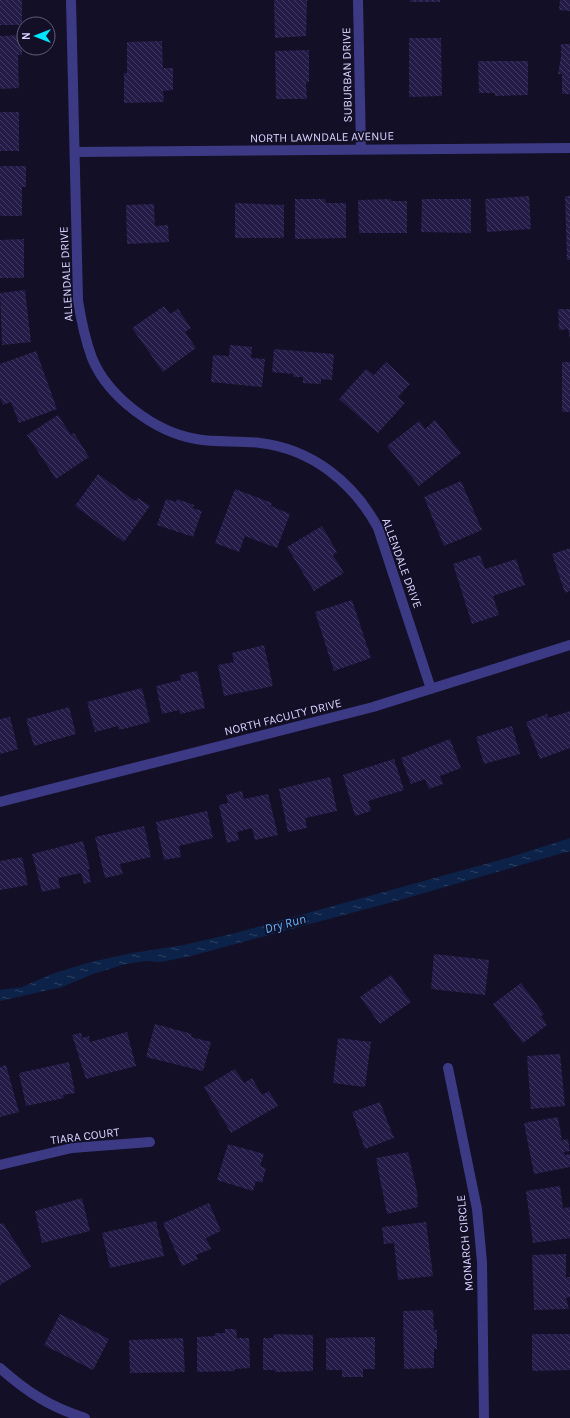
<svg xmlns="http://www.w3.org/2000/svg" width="570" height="1418" viewBox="0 0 570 1418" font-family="Karla,sans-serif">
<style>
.water{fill:url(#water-ripples)}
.building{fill:url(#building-back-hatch)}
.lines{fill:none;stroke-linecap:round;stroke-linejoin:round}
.street{stroke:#3d3a85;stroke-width:10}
.labels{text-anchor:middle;stroke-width:3.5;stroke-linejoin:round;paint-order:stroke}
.street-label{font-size:12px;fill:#d9d4ff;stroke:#130f26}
.water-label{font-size:13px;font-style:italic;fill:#62b6ff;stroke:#130f26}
</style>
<defs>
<pattern id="water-ripples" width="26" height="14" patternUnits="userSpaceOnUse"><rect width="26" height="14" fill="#0c2248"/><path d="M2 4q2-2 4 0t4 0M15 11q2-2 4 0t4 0" fill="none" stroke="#2f4163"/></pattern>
<pattern id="building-back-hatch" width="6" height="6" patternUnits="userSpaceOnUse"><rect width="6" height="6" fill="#241b47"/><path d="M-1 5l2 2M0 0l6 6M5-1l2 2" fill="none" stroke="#433b63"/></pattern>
</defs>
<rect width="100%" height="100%" fill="#130f26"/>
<!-- water -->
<path class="water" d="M570,838V851L400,900L191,956L161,962L145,961L126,964L93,974L62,987L0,1001V990L22,987L52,974L87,963L132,953L184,945L235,933L507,858Z"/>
<!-- building -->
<path class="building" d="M0,0H22V25H0Z
M274,0H307L306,36L275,38Z
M410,0H440V2H410Z
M560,0H570V11L559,10Z
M22,35V55H18L19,88L0,89V36Z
M409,38H441L442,96L409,97Z
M162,41L163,68H173V90L163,91L164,102L124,103V73H127V42Z
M561,44H570V94H562V74H558L561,57Z
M309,50V82H306L307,99H276L275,51Z
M478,61H528V95L495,96V93H479Z
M0,112H19V151H0Z
M0,166H26V187H22V216H0Z
M529,196L531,229L487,232L485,199Z
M565,196H570V260H567Z
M295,199H325L326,203H346V238L295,239Z
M391,199V201H407V233H359L358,200Z
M422,199H471V233L421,232Z
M235,203L284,205V238H235Z
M154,204L155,226L168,225L169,242L127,244L126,205Z
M24,239V278H0V240Z
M25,290L31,342L2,345L0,293Z
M164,306L170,314L178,309L191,328L185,332L196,348L163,372L132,328Z
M558,309H570V339L568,329L559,330Z
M230,345L252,347L251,358L265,359L262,387L211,382L213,355L229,356Z
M274,349L334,354L332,380L321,379V384L303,383V377H293V374L272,372Z
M36,351L57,409L19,423L11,402L3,405L0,397V364Z
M386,362L410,384L398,397L405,403L378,433L339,399L366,369L374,375Z
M562,362H570V412H562Z
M58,415L71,435L74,433L89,457L56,479L27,435Z
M435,420L461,453L419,486L387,446L419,421L425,429Z
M98,474L135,501L138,498L150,506L124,542L75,506Z
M461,481L482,530L444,546L424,497Z
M235,489L272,503L271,506L290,514L277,548L245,536L239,552L215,543Z
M166,499L176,502L177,499L194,505L193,508L202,511L193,537L157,525Z
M322,526L337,552L333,555L344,573L314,591L287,547Z
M570,548V591L565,593L552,554Z
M480,555L485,569L516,559L525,585L493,596L499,615L472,624L453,564Z
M352,600L371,658L334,671L315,612Z
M264,645L273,686L224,696L218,665L234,662L232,653Z
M197,671L205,708L180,714L179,710L162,714L156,686L181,680L180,675Z
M142,688L150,722L119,730L118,726L95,732L87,702Z
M69,707L76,734L34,746L26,719Z
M570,711V748L540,759L526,722L547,714L548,718Z
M10,717L18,749L0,754V719Z
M512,726L520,754L484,764L476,737Z
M450,739L461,768L440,776L443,784L429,789L425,779L411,784L401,758Z
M394,759L404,790L368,801L371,811L355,816L343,775Z
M330,777L337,811L305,818L307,828L288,832L279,789Z
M242,791L244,799L268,794L278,835L255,840L252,828L237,832L239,840L227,843L219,805L228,803L226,795Z
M207,811L213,838L179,846L181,857L164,860L156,822Z
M144,826L151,857L120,864L123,874L105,878L95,837Z
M83,841L90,869H88L91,882L84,884L81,873L58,878L60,888L42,892L32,854Z
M22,857L28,885L0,890V861Z
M434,954L489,960L485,995L431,989Z
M391,975L411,1002L380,1024L360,997Z
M521,983L544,1014L541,1016L547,1025L523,1043L493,1004Z
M155,1024L192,1034L191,1037L211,1042L203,1071L146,1057Z
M127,1032L136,1066L86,1079L72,1035L81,1033L82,1038L89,1036L90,1042Z
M338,1038L371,1042L365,1087L333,1083Z
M560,1054L565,1106L531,1109L527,1056Z
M69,1062L75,1093L63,1095L64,1098L26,1106L19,1073Z
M6,1065L19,1112L0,1117V1067Z
M235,1069L244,1083L252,1078L262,1095L269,1091L278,1106L231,1133L204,1087Z
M380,1102L394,1138L365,1149L352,1112Z
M558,1117L562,1140L568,1139L570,1151L564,1152L565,1155L570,1154V1167L534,1174L524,1123Z
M228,1144L264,1154L260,1166L266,1168L262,1183L256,1181L253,1191L217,1180Z
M408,1152L418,1196H417L418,1207L387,1214L376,1158Z
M560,1186L563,1208L570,1207V1238L533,1243L526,1191Z
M82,1198L90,1231L42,1243L35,1211Z
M209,1203L221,1231L206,1238L211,1249L196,1255L198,1259L182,1266L163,1223Z
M156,1221L164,1256L110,1268L102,1233Z
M426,1222L433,1276L398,1280L394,1243L384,1244L382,1227Z
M3,1223L31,1267L0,1285V1224Z
M566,1254V1277H570V1297L566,1298L569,1309L534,1310L532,1255Z
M433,1310L434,1330H437V1349H434V1368L404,1369L403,1311Z
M60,1314L109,1339L93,1370L44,1345Z
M225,1329H236L237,1338H249L250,1368L235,1369V1371L197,1372V1337L215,1336V1333H225Z
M274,1334L313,1335V1371L278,1372H275V1370H263V1338H273Z
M532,1334H570V1370L532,1371Z
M375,1337V1369H363V1377H342V1370H326V1338Z
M183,1338L185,1372L130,1373L129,1340Z"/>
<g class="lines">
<!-- street -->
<path class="street" d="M71,0L78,300C81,320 85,339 92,358C108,397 155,432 196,439C217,443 239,440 260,443C312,449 354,483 378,528L431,689
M358,0L361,149
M75,152L570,148
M0,802L373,707L570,645
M448,1068L477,1209L482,1262L484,1418
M0,1165L72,1148L150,1142
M0,1368C27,1392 50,1407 85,1418"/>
</g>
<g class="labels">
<!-- street labels -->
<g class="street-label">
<text transform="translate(347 75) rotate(-91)" y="4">SUBURBAN DRIVE</text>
<text transform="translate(322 137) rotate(-1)" y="4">NORTH LAWNDALE AVENUE</text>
<text transform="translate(66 274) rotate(-93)" y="4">ALLENDALE DRIVE</text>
<text transform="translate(402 563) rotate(70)" y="4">ALLENDALE DRIVE</text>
<text transform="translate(283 717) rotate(-14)" y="4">NORTH FACULTY DRIVE</text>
<text transform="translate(85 1136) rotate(-7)" y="4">TIARA COURT</text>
<text transform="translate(465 1243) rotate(-95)" y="4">MONARCH CIRCLE</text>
</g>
<!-- water labels -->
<g class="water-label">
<text transform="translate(285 923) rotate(-15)" y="5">Dry Run</text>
</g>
</g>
<!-- north arrow -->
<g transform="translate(36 36) rotate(270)"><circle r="19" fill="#130f26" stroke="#625e7d"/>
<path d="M0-3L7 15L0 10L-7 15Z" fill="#00e5ff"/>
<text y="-6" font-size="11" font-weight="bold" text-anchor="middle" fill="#d9d4ff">N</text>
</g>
</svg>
